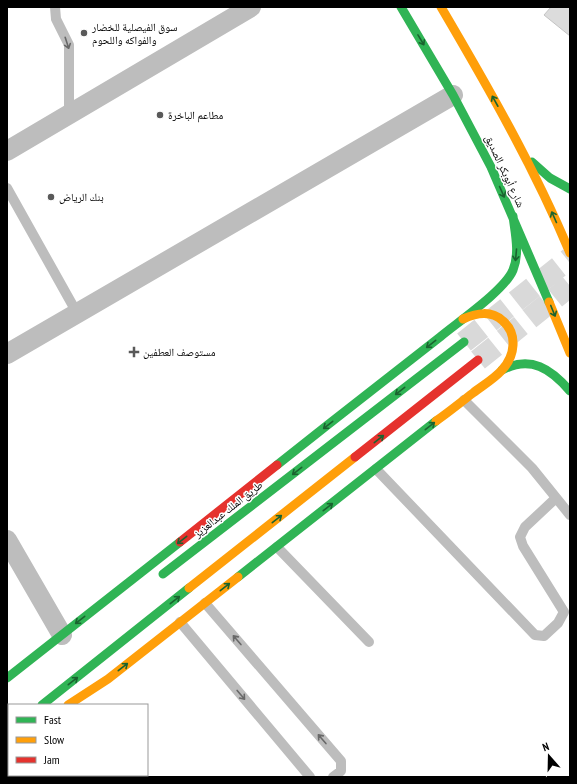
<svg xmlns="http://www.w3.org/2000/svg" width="577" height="784" viewBox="0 0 577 784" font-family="'PT Sans Narrow','Noto Naskh Arabic',sans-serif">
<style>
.building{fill:#dcdcdc;stroke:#c4c4c4}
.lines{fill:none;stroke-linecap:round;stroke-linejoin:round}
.secondary-tunnel{stroke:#d9d9d9;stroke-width:22;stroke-dasharray:22 11;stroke-linecap:butt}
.lane{stroke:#bdbdbd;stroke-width:10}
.street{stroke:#bdbdbd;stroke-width:20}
.fast{stroke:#30b455;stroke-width:9}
.slow{stroke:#ff9f0a;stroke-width:9}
.jam{stroke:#e5322d;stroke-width:9}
.oneway{stroke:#1a632f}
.oneway2{stroke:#686868}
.poi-dot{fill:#595959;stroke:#fff;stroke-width:1.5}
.labels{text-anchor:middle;stroke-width:3;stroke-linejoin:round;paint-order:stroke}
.poi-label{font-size:11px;fill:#000;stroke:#fff;text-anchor:start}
.street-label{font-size:11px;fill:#000;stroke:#fff}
</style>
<rect width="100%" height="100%" fill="#fff"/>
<!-- building -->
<path class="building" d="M551,7H570V36L544,15Z"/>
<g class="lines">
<!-- secondary-tunnel -->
<path class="secondary-tunnel" d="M464,342L570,258
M478,360L570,286"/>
<!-- lane -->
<path class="lane" d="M55,7L56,19L69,45V115
M7,188L77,313
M464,400L532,468L570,515
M376,469L535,635L544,636L558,623L564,612L523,546L520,537L525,527L556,498
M277,547L369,642
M205,603L341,761V771L333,777
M180,622L310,777"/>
<!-- street -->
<path class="street" d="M7,151L251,7
M7,354L453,95
M7,540L62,635"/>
<!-- fast -->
<path class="fast" d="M401,7L453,95L491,167L549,302
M532,162L550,178L570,189
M502,370C531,355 551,369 570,391
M277,465C331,422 385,380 440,337C458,322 505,290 513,270C520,253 515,233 513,216
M163,574L464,342
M238,577L436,421
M7,678L180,542
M42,705L189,588
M7,733L9,731"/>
<!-- slow -->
<path class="slow" d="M441,7C488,87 534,167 570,253
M549,302L570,353
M436,421C449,412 461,402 473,393C482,386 494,379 502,370C515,356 518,334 503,321C491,310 477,313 463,319
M189,588L355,457
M68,705L108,679L238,577"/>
<!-- jam -->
<path class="jam" d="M355,457L478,360
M180,542L277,465"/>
</g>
<!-- one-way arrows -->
<defs><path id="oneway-shaft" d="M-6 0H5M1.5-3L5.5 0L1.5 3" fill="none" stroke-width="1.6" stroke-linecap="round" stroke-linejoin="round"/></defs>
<g class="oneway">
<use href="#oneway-shaft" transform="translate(421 40) rotate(59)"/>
<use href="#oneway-shaft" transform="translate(495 101) rotate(-119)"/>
<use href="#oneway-shaft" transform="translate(502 192) rotate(66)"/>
<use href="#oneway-shaft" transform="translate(554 217) rotate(-114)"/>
<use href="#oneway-shaft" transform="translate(516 255) rotate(95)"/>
<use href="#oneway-shaft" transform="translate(553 311) rotate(68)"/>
<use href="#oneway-shaft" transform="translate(431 344) rotate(142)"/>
<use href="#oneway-shaft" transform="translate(400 391) rotate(142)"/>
<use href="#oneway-shaft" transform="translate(328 425) rotate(142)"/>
<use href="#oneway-shaft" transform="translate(430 426) rotate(-38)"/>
<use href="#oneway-shaft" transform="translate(379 439) rotate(-38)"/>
<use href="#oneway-shaft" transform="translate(297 471) rotate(142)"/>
<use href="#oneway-shaft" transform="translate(328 507) rotate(-38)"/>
<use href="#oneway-shaft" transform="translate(277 519) rotate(-38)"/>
<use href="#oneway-shaft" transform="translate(182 540) rotate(142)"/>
<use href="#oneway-shaft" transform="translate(225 587) rotate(-38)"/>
<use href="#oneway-shaft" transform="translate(175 600) rotate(-38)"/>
<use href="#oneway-shaft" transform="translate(80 620) rotate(142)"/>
<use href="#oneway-shaft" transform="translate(123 667) rotate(-38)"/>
<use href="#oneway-shaft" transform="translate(73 681) rotate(-38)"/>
</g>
<g class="oneway2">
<use href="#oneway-shaft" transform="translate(67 43) rotate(72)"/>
<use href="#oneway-shaft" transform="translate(237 640) rotate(-131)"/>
<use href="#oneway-shaft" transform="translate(241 695) rotate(50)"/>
<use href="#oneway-shaft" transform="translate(322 739) rotate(-131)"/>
</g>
<!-- markers -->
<g class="poi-dot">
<circle cx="84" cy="33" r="4"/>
<circle cx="160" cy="115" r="4"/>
<circle cx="51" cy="197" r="4"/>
<path d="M132 346h4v4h4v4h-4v4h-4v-4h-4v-4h4z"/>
</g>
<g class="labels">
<!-- poi labels -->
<g class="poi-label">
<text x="92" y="31">سوق الفيصلية للخضار<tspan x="92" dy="13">والفواكه واللحوم</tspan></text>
<text x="168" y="119">مطاعم الباخرة</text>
<text x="59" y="201">بنك الرياض</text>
<text x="143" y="356">مستوصف العطفين</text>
</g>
<!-- street labels -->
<g class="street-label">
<text transform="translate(505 171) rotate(65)" y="4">شارع أبوبكر الصديق</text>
<text transform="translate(228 509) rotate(-38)" y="4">طريق الملك عبدالعزيز</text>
</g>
</g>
<!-- border -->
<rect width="577" height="784" fill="none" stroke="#000000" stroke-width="16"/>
<!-- legend -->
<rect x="8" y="704" width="140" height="72" fill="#ffffff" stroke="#999999"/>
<rect x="16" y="717" width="20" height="6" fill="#30b455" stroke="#999999"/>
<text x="44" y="724" font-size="12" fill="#000000">Fast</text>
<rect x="16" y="737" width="20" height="6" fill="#ff9f0a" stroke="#999999"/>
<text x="44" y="744" font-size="12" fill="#000000">Slow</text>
<rect x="16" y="757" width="20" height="6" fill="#e5322d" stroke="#999999"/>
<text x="44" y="764" font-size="12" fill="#000000">Jam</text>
<!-- north arrow -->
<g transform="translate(549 756) rotate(340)" stroke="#ffffff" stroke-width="3" paint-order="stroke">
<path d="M0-3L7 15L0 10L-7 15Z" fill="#000000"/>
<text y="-6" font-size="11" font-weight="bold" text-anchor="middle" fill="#000000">N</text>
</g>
</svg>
